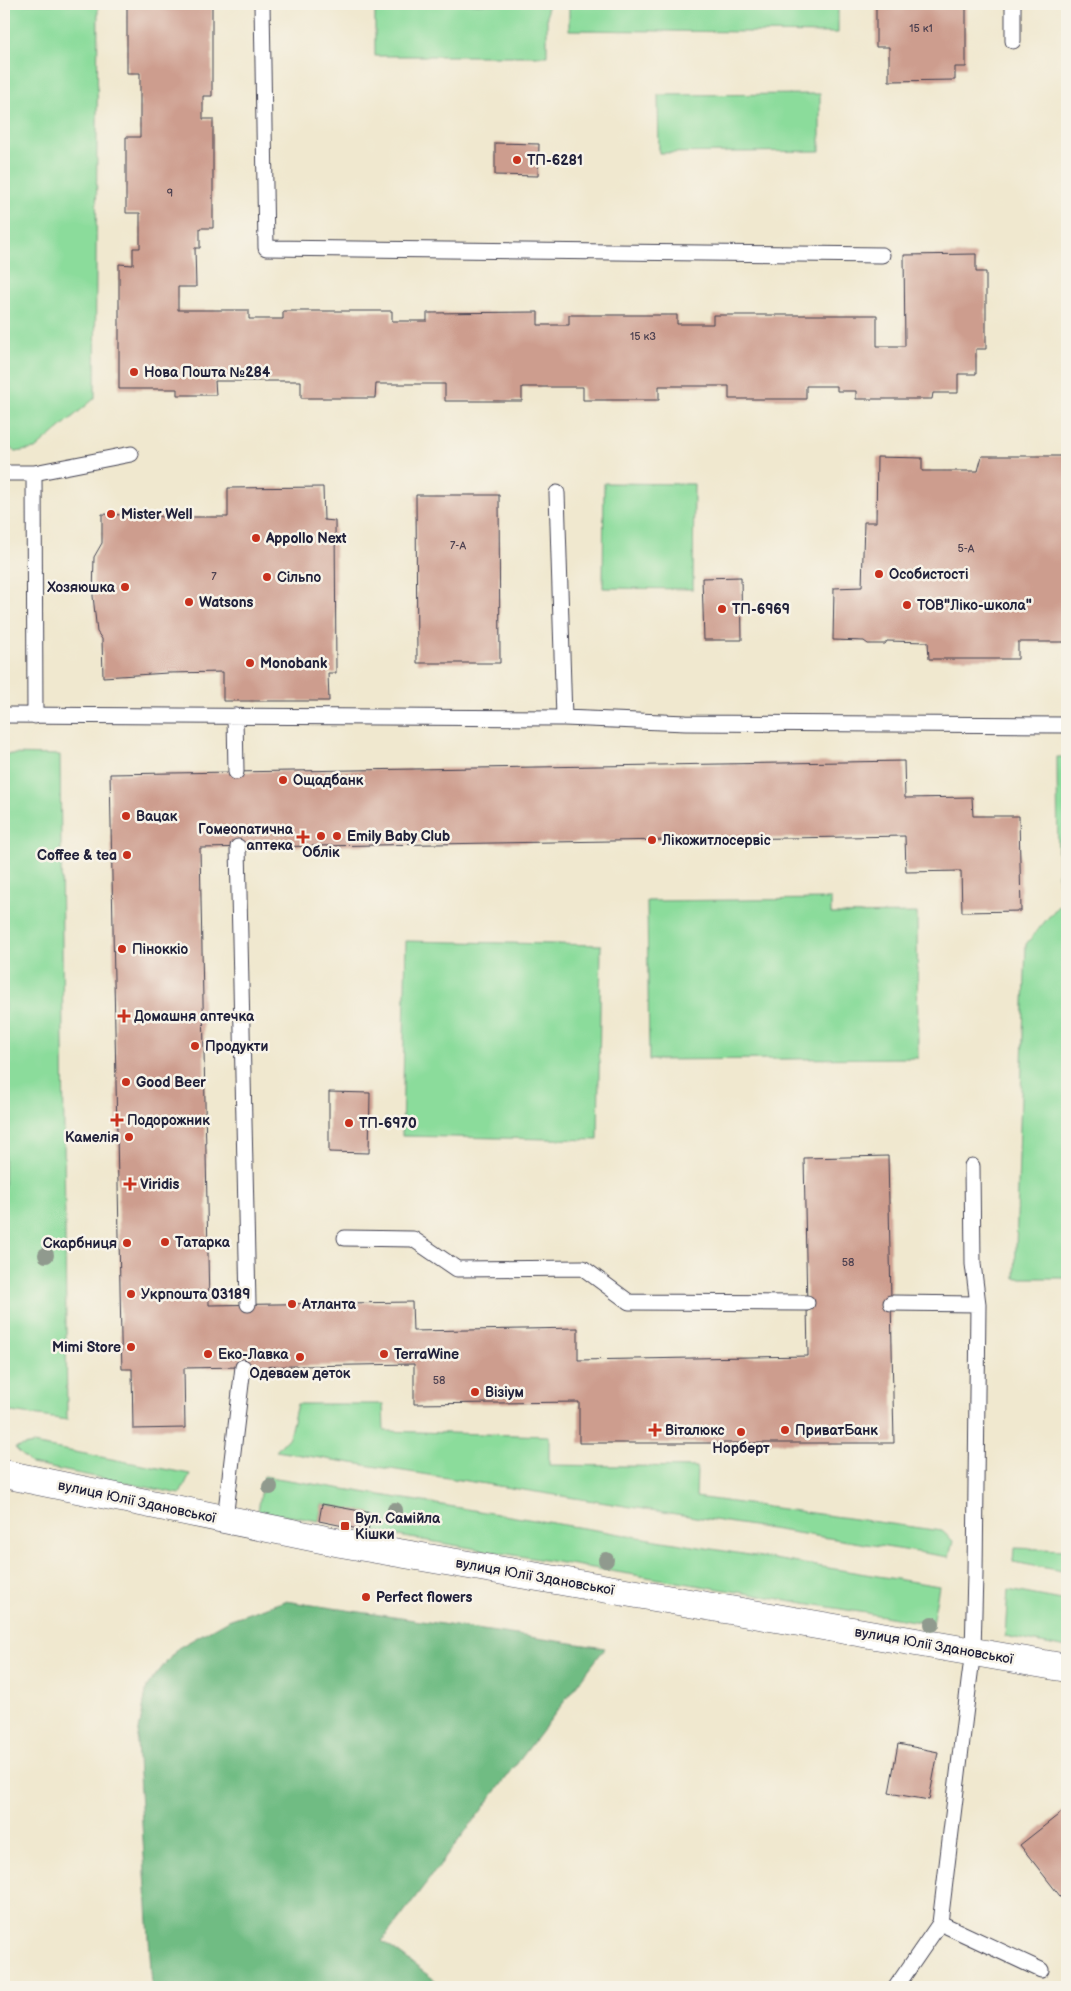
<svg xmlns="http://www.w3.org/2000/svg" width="1071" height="1991" viewBox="0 0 1071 1991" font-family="'Balsamiq Sans',sans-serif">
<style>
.green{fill:#8bdc9b;stroke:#567f6b}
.forest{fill:#70bc83;stroke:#496f5f}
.building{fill:#cd9d8e}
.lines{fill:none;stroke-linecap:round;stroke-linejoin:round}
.service-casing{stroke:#414051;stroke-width:17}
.tertiary-casing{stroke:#414051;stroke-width:29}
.service{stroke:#fff;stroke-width:15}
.tertiary{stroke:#fff;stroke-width:28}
.tree{fill:#909a8e}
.poi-dot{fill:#c8321e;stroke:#f7f3e8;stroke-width:2}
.labels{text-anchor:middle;stroke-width:5;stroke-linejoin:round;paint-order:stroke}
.number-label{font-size:11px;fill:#4d4150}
.poi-label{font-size:14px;font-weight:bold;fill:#22223b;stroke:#f7f3e8;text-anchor:start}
.street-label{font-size:14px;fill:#22223b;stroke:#f7f3e8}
</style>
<rect width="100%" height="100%" fill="#f7f3e8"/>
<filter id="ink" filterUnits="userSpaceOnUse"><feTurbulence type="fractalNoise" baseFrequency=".02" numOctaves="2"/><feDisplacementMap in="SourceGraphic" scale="10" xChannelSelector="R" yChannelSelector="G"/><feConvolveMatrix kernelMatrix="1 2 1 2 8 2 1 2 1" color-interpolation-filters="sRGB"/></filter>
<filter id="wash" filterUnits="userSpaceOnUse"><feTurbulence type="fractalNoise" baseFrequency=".0096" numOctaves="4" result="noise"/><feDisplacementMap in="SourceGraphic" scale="20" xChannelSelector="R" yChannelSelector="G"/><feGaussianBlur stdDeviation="1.12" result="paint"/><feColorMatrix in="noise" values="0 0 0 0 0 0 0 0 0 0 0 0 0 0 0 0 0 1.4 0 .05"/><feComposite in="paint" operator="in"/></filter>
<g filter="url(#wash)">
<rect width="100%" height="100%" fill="#f0e8cf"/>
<!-- green -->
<path class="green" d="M4,4H98L95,398L35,449L15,452L4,443Z
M375,4H547V56H375Z
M569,4H838V33L569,30Z
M820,94V151L659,153L658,95Z
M604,483L694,484L693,589L603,588Z
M5,754L60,755L67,1420L4,1411Z
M1057,757H1067V885L1058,884Z
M831,899V914L917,913L918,1058L649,1060L647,901Z
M1058,906L1067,907V1278H1015L1026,944Z
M406,941L601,945L598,1140L402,1136Z
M297,1404H383L384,1431L549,1436V1465L697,1467L696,1497L942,1531L953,1541L949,1557L276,1451L289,1437Z
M33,1444L190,1474L180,1494L31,1464L15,1448Z
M264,1476L939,1586L932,1624L368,1531L370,1513L322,1504L319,1521L258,1511Z
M1014,1548L1067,1550V1572L1013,1562Z
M1008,1590L1067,1601V1648L1005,1636Z"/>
<!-- forest -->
<path class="forest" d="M285,1601L605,1648L382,1941L444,1987H152L137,1742L147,1686L178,1648L228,1620Z"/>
<g id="blocks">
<!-- building -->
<path class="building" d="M127,4H212V96H203V119H213V228H200V248H195L196,287H178V310H249V319H283V311H392V321H427V313L538,312V325H569V315H677V324H713V315H877V346H905L904,255L976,254V272H986V349H976V374H958V393H933L932,399H856V391H837V386H806V399H729V386H659V400H583V387H522V401H445V384H376L375,398H301V381H215L216,395H177V389H119V264L133,265V248H140V213H126V137H140V73H127Z
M876,4H966V67H955V80L889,81V47H876Z
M495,143L539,144L538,176L495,175Z
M982,456H1067V642H1018V659H929L928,642L887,641L885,644H868L864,641L833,640L834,588L862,587L864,522H876L877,457L922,458V471H978Z
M323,487L324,520L335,521L336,673H328L329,701H223V672L168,673L103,677L102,639L97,632L93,596L94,557L102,543V514L167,517H228V488Z
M416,495H499L500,663H417Z
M741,577L742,640H704L702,578Z
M904,761L905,798L972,797L973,816H1019L1021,911L962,912L961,871L906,872L905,836L200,848L209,1305L412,1302L413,1331L578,1328V1360L808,1356L804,1158L888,1156L894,1443H579V1402L414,1404V1364L184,1368L185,1428L133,1429L132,1369H122L121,1338L110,774Z
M329,1092L370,1093L369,1153L329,1152Z
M322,1504L371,1513L368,1531L319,1521Z
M898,1744L938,1752L929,1800L889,1793Z
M1067,1808V1905L1020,1845Z"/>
</g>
</g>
<g filter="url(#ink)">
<use href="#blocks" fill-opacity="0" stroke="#414051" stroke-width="1"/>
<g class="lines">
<!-- service casing -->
<g class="service-casing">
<path id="service" d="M262,4L266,248L882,255
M1013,4V41
M4,473H34L35,716
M34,473L131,454
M557,493L564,718
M4,715L564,718L686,723L1067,725
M235,716L236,772
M238,847L248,1304
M345,1238L413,1239L457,1269L583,1268L629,1302L807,1303
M891,1303L978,1304
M225,1519L243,1367
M940,1923L1041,1970
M896,1987L940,1923L969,1682L973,1651L975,1574L978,1304L973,1264L972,1166"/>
</g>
<!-- tertiary casing -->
<g class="tertiary-casing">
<path id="tertiary" d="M4,1474L341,1543L1067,1668"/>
</g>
<!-- service -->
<use href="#service" class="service"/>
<!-- tertiary -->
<use href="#tertiary" class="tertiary"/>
</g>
<!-- trees -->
<g class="tree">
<circle cx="46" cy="1255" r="8"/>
<circle cx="270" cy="1487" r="8"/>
<circle cx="395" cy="1510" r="8"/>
<circle cx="606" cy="1560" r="8"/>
<circle cx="932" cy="1624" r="8"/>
</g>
</g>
<!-- markers -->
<g class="poi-dot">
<circle cx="517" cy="160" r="5"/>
<circle cx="134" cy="372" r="5"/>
<circle cx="111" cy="514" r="5"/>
<circle cx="256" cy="538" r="5"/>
<circle cx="879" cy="574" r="5"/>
<circle cx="267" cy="577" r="5"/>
<circle cx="125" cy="587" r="5"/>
<circle cx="189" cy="602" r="5"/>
<circle cx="907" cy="605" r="5"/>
<circle cx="722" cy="609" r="5"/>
<circle cx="250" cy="663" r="5"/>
<circle cx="283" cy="780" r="5"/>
<circle cx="126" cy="816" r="5"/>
<circle cx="321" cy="836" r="5"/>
<circle cx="337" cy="836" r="5"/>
<path d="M300.5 829.5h5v5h5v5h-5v5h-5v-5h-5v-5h5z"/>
<circle cx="652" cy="840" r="5"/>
<circle cx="127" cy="855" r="5"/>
<circle cx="122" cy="949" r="5"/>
<path d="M121.5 1008.5h5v5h5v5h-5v5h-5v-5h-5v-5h5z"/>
<circle cx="195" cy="1046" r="5"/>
<circle cx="126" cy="1082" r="5"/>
<path d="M114.5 1112.5h5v5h5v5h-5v5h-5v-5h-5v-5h5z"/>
<circle cx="349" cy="1123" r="5"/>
<circle cx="129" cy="1137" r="5"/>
<path d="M127.5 1176.5h5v5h5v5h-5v5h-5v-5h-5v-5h5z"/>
<circle cx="165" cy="1242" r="5"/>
<circle cx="127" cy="1243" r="5"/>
<circle cx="131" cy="1294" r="5"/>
<circle cx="292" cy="1304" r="5"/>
<circle cx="131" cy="1347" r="5"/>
<circle cx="208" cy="1354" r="5"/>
<circle cx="384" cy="1354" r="5"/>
<circle cx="300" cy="1357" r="5"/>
<circle cx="475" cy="1392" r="5"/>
<path d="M652.5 1422.5h5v5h5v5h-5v5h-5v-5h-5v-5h5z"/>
<circle cx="785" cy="1430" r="5"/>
<circle cx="741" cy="1432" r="5"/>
<rect x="340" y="1521" width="10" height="10" rx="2.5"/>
<circle cx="366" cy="1597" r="5"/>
</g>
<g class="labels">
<!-- number labels -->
<g class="number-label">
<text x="921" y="32">15 к1</text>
<text x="170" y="197">9</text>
<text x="643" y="340">15 к3</text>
<text x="458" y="549">7-А</text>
<text x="966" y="552">5-А</text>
<text x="214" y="580">7</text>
<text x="848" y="1266">58</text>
<text x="439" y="1384">58</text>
</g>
<!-- poi labels -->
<g class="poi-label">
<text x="527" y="165">ТП-6281</text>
<text x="144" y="377">Нова Пошта №284</text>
<text x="121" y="519">Mister Well</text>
<text x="266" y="543">Appollo Next</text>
<text x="889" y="579">Особистості</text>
<text x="277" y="582">Сільпо</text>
<text x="115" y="592" text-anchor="end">Хозяюшка</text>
<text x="199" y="607">Watsons</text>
<text x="917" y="610">ТОВ"Ліко-школа"</text>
<text x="732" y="614">ТП-6969</text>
<text x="260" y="668">Monobank</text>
<text x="293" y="785">Ощадбанк</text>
<text x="136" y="821">Вацак</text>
<text x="293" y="834" text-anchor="end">Гомеопатична<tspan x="293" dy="16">аптека</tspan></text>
<text x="347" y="841">Emily Baby Club</text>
<text x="662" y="845">Лікожитлосервіс</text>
<text x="321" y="857" text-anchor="middle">Облік</text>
<text x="117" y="860" text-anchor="end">Coffee &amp; tea</text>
<text x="132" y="954">Піноккіо</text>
<text x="134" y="1021">Домашня аптечка</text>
<text x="205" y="1051">Продукти</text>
<text x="136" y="1087">Good Beer</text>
<text x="127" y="1125">Подорожник</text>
<text x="359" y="1128">ТП-6970</text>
<text x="119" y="1142" text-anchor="end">Камелія</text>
<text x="140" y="1189">Viridis</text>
<text x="175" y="1247">Татарка</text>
<text x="117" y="1248" text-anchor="end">Скарбниця</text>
<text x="141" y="1299">Укрпошта 03189</text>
<text x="302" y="1309">Атланта</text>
<text x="121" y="1352" text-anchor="end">Mimi Store</text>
<text x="218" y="1359">Еко-Лавка</text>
<text x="394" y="1359">TerraWine</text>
<text x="300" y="1378" text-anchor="middle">Одеваем деток</text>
<text x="485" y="1397">Візіум</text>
<text x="665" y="1435">Віталюкс</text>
<text x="795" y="1435">ПриватБанк</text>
<text x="741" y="1453" text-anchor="middle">Норберт</text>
<text x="355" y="1523">Вул. Самійла<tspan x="355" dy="16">Кішки</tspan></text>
<text x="376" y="1602">Perfect flowers</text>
</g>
<!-- street labels -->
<g class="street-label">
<text transform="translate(137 1501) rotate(12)" y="5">вулиця Юлії Здановської</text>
<text transform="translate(535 1576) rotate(10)" y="5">вулиця Юлії Здановської</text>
<text transform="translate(934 1645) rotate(10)" y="5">вулиця Юлії Здановської</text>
</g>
</g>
<!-- margin -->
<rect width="1071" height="1991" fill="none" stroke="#f7f3e8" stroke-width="20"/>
</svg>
